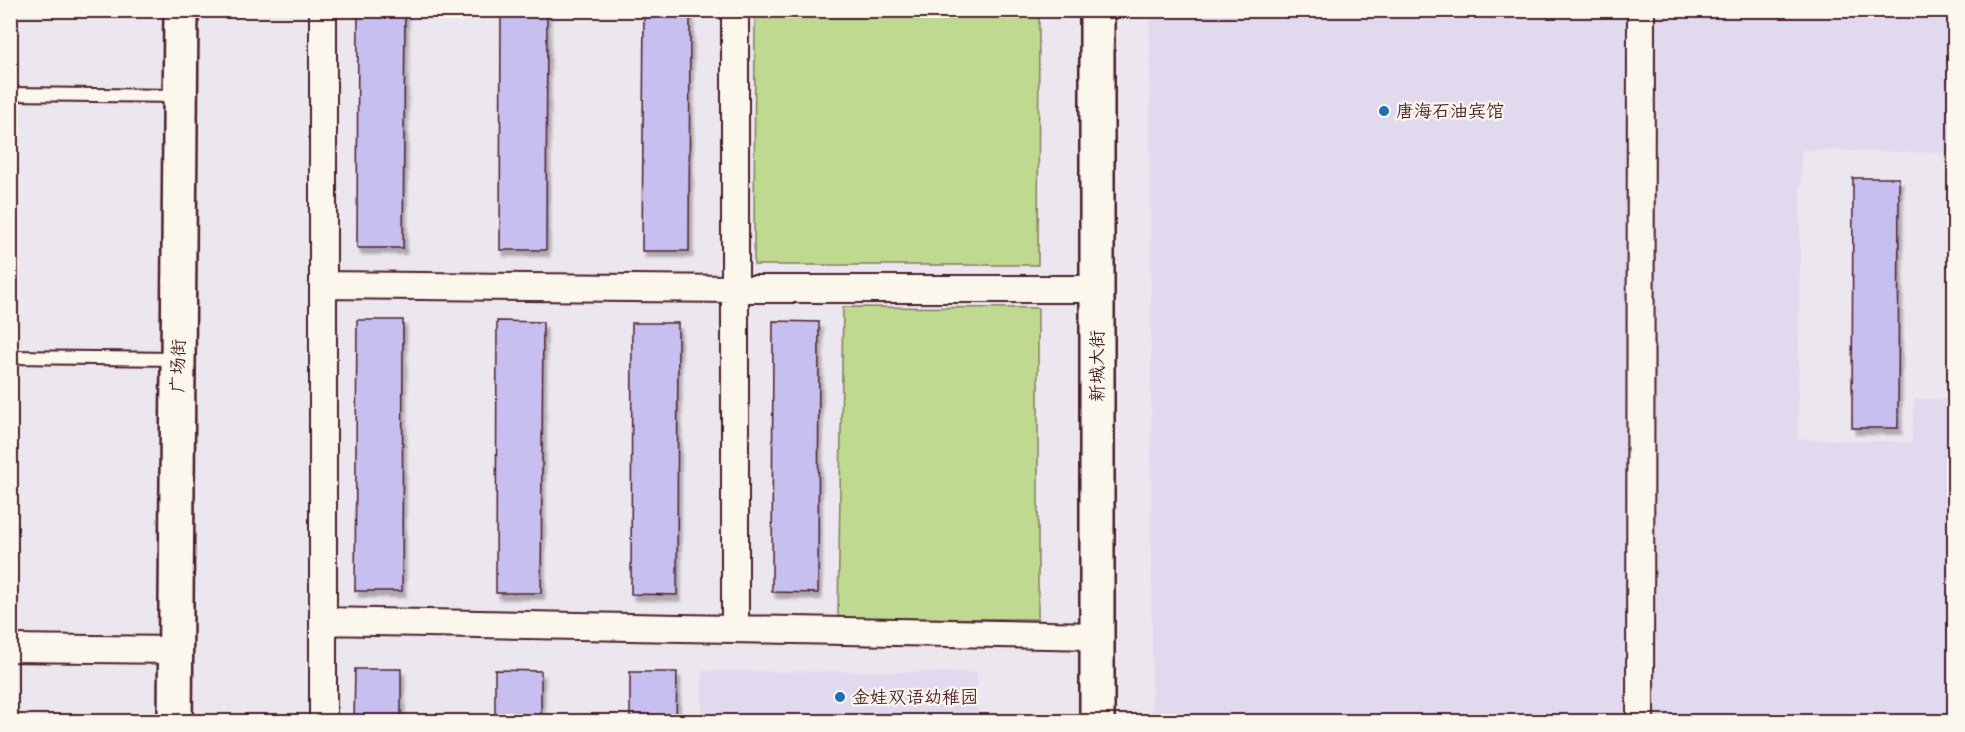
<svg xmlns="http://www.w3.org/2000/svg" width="1965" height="732" viewBox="0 0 1965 732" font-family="Mali,'LXGW WenKai TC',sans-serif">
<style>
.built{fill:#e1daef}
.green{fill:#c0d990;stroke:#857c5e;stroke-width:1.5}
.building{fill:#c8bff1;stroke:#4a1f2b;stroke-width:1.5;filter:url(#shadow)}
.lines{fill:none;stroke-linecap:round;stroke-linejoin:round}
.lane-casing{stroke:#4a1f2b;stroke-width:16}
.street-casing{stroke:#4a1f2b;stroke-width:30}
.secondary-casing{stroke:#4a1f2b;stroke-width:38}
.lane{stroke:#fbf7ec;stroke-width:12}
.street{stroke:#fbf7ec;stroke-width:26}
.secondary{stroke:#fbf7ec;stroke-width:33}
.poi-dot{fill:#1f6fb2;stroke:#fbf7ec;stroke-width:2}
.labels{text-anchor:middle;stroke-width:4.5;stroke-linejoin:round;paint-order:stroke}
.poi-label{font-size:18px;fill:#4a1f2b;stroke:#fbf7ec;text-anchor:start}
.street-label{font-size:18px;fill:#4a1f2b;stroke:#fbf7ec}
</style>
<defs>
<filter id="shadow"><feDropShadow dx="3.5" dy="6" stdDeviation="1.5" flood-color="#0004"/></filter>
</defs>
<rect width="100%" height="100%" fill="#ece6ee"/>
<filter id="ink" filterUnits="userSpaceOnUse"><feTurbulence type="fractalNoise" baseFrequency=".0167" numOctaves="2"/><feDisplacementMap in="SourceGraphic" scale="12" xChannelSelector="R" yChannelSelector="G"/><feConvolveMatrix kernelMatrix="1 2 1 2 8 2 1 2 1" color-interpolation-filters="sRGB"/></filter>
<g filter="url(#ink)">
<!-- built -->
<path class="built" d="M1150,11H1954V153L1801,150L1798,439L1912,442L1914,399H1954V721H1152Z
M702,671L977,672V721H702Z"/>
<!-- green -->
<path class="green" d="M755,11H1039L1038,265H754Z
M843,307L1038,308V619L838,618Z"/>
<!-- building -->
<path class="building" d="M358,10H405L403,248H357Z
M501,11H547L546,250H500Z
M644,12H690L689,251H642Z
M1853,178H1899L1898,428H1852Z
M357,320H403L402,591H355Z
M497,321L543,322L541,593H496Z
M773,321L819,322L818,593L772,592Z
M632,323H678L677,595L631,594Z
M355,669H401V722H354Z
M495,670L541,671V722H495Z
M630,672H677L676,722H630Z"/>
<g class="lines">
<!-- lane casing -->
<g class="lane-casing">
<path id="lane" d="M10,94L180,96
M10,357L177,359"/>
</g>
<!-- street casing -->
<g class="street-casing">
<path id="street" d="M735,10V629
M323,285L735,289H1097
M323,621L1097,636
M10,648L175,650
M323,722V10
M1640,722L1641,10"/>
</g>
<!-- secondary casing -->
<g class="secondary-casing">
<path id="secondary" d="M175,722L181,10
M1097,722V10"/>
</g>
<!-- lane -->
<use href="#lane" class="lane"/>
<!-- street -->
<use href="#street" class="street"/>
<!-- secondary -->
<use href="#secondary" class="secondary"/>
</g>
</g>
<!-- markers -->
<g class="poi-dot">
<circle cx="1384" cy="111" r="6"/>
<circle cx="840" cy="697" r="6"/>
</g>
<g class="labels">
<!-- poi labels -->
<g class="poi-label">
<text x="1396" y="117">唐海石油宾馆</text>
<text x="852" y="703">金娃双语幼稚园</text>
</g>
<!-- street labels -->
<g class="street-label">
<text transform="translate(178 366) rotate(-89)" y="6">广场街</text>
<text transform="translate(1097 366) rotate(-90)" y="6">新城大街</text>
</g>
</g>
<!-- margin -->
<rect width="1965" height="732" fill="none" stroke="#fbf7ec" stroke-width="36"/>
<rect x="18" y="18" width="1929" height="696" fill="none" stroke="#4a1f2b" stroke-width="2" filter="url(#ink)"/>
</svg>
